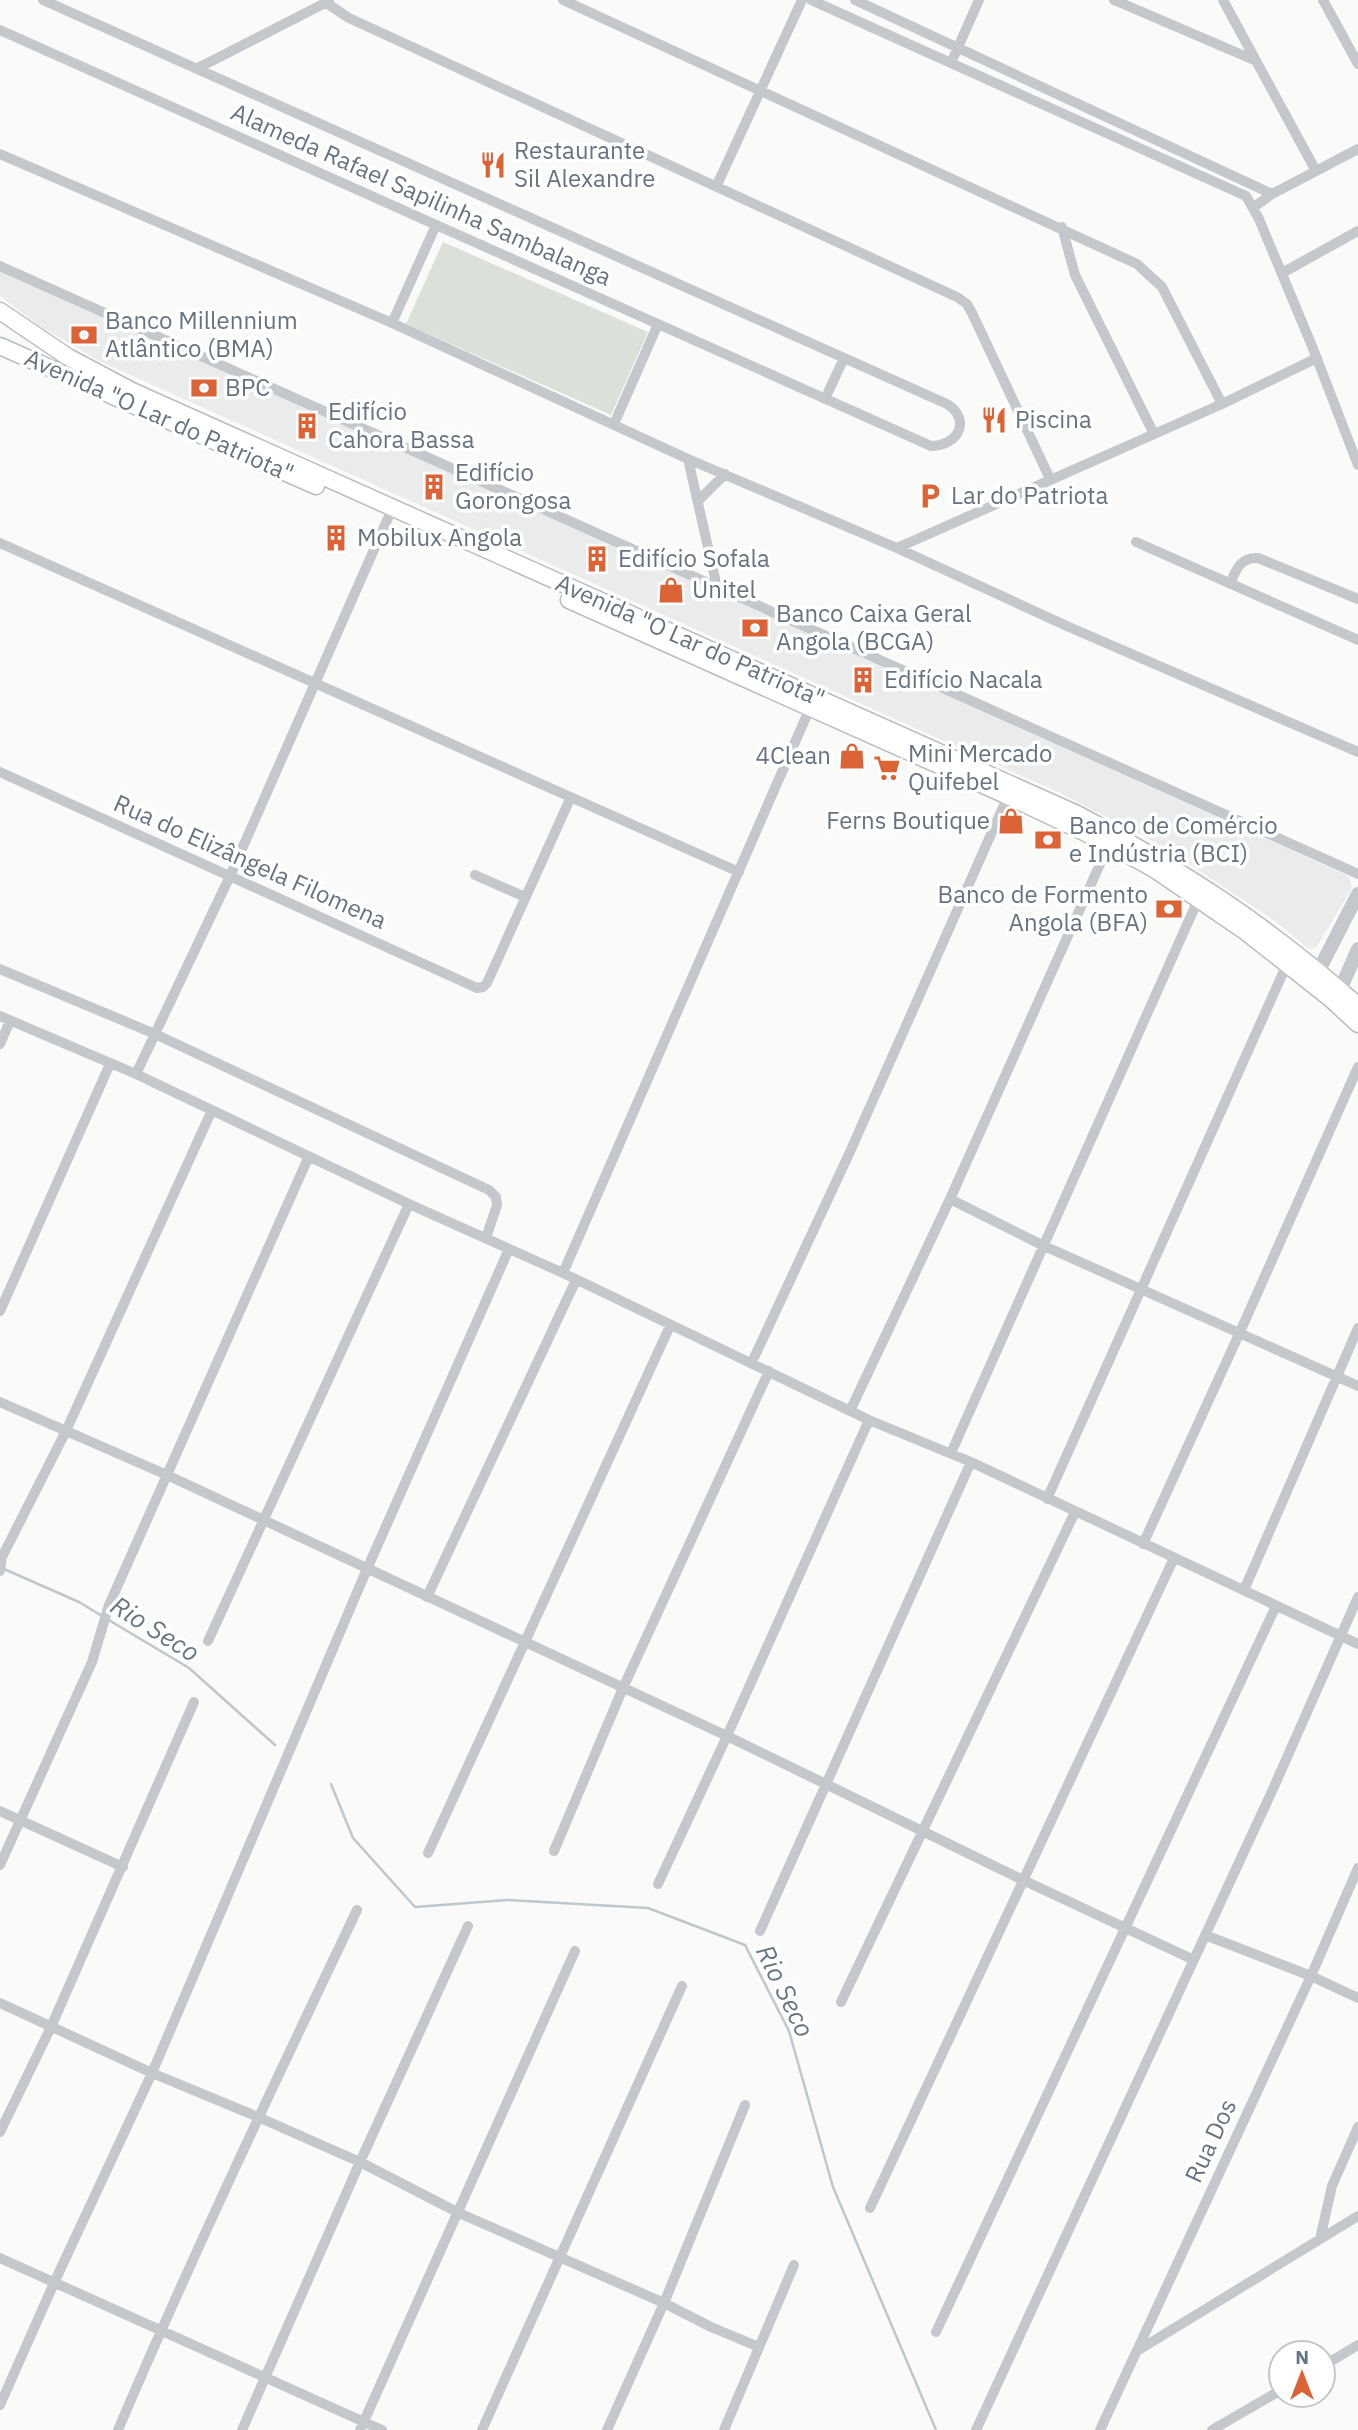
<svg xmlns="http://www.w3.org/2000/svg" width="1358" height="2430" viewBox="0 0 1358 2430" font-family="'IBM Plex Sans',sans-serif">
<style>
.built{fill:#eaeceb}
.green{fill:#dbe1d9}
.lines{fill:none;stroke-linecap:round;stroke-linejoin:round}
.stream{stroke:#bec7cc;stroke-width:2.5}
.secondary-casing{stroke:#b8bdc1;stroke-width:19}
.minor{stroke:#c4c7cb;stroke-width:10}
.tertiary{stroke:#c4c7cb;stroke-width:14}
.secondary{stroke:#fff;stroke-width:16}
.labels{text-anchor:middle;stroke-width:7;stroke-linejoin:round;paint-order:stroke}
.poi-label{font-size:24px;fill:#667481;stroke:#fff;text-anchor:start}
.street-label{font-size:24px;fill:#667481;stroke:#fff}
.water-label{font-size:26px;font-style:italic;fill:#667982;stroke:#fff}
</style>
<rect width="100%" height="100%" fill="#fafaf8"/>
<!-- built -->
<path class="built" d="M0,270L1346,875L1350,879L1352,888L1316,948L1309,949L1275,921L1189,864L1147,838L1062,794L99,361L40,326L0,296Z"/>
<!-- green -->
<path class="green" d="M443,242L648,332L611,415L406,324Z"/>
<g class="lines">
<!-- stream -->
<path class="stream" d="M4,1569L79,1602L102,1616
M107,1619L189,1668L275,1745
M331,1784L353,1838L415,1907L508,1900L648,1908L745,1945L789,2031L833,2187L936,2430"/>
<!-- secondary casing -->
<g class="secondary-casing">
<path id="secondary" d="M0,311L68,357L132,391L1077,814C1182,870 1269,926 1358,1006
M0,346L316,486
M569,600L1008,796L1109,844L1154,869L1246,932L1331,999L1358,1024"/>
</g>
<!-- minor -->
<path class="minor" d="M563,0L1137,264L1162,287L1222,404
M811,0L1246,196L1259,219L1312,346L1358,465
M855,0L1272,194
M1114,0L1254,60
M1223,0L1316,171
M1323,0L1358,64
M325,2L349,18L957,297L967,304L972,313L1051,481
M0,30L931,446C958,446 972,420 947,404L43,0
M951,63L979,0
M198,68L329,1
M0,154L392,323L688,459L897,548L1069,627L1358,752
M717,185L802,0
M1254,207L1272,194L1358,149
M1062,227L1075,275L1154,434
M0,266L1358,874
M1282,273L1358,231
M392,323L436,225
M825,399L844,358
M614,424L658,324
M688,459L717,587
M698,501L725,474
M1136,542L1358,640
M0,543L739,872
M897,548L1222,404L1317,358
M1230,584C1236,570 1240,557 1258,558L1358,599
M0,772L477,988L483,987L487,983L570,799
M475,875L525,897
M0,969L155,1034L489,1190L496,1197L497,1205L486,1238
M0,1016L136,1074L409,1204L563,1273L869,1420L971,1462L1358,1644
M0,1044L10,1021
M136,1074L230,876L388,518
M950,1199L1042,1245L1358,1386
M563,1273L810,708
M0,1311L110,1064
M752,1362L849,1154L1008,796
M0,1402L167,1475L727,1736L1025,1881L1194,1960
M850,1411L950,1199L1109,844
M951,1453L1198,900
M1047,1499L1287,964
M1143,1544L1240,1332L1358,1067
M0,1571L2,1557L66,1431L212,1110
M1244,1590L1358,1328
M427,1597L576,1280
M208,1641L409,1204
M0,1811L123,1867
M554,1851L623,1688L769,1371
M428,1853L670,1326
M0,1865L92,1662L109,1605L309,1156
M658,1884L727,1736L869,1420
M760,1931L971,1462
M1205,1935L1311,1976L1358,1998
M841,2002L1075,1512
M0,2003L152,2073L258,2117L360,2162L459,2213L664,2303L711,2327L759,2347
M0,2132L51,2027L194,1702
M870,2208L1174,1558
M1320,2239L1332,2186L1358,2127
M0,2258L382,2430
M936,2332L1276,1606
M1137,2351L1358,2216
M1323,2366L1358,2345
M0,2405L54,2283L152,2073L367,1569L509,1249
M118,2430C193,2254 275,2082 357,1910
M242,2430L360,2162L468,1926
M360,2430L575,1951
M482,2430L682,1986
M607,2430L664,2303L745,2105
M724,2430L794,2265
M976,2430L1273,1789L1358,1597
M1100,2430L1311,1976L1358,1868
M1212,2430L1281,2390"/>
<!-- tertiary -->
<path class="tertiary" d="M1319,970L1358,894
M1340,990L1358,949"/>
<!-- secondary -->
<use href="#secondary" class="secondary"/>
</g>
<!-- icons -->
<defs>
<g id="restaurant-bare" transform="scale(2.1)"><path d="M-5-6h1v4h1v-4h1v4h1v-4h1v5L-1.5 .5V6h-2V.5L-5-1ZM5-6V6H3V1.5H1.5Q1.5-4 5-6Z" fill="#dc6335" stroke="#fff" stroke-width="2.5" paint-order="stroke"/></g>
<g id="bank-bare" transform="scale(2.1)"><path d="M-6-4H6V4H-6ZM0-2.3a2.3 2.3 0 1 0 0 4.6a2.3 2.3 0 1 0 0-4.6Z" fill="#dc6335" stroke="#fff" stroke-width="2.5" paint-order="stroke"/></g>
<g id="building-bare" transform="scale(2.1)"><path d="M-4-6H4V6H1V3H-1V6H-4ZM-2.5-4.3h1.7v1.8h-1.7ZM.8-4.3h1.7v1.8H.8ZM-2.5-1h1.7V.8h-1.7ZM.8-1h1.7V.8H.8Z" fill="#dc6335" stroke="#fff" stroke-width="2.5" paint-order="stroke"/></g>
<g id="parking-bare" transform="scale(2.1)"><path d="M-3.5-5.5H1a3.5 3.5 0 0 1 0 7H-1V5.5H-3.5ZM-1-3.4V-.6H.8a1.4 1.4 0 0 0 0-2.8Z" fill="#dc6335" stroke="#fff" stroke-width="2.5" paint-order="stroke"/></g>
<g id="shop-bare" transform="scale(2.1)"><path d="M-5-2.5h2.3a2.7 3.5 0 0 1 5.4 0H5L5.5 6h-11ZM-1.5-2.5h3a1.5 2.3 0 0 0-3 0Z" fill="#dc6335" stroke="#fff" stroke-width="2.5" paint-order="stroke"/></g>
<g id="supermarket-bare" transform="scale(2.1)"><path d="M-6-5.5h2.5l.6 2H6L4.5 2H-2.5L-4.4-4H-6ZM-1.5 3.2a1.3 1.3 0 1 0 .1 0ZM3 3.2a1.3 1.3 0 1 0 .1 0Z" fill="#dc6335" stroke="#fff" stroke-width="2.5" paint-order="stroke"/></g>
</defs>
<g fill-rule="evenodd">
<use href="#restaurant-bare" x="493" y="165"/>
<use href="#bank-bare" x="84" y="335"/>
<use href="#bank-bare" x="204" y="388"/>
<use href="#restaurant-bare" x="994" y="420"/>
<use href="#building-bare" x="307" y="426"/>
<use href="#building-bare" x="434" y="487"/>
<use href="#parking-bare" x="930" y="496"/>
<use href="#building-bare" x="336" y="538"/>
<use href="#building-bare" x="597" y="559"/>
<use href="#shop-bare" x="671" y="590"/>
<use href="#bank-bare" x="755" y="628"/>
<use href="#building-bare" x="863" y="680"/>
<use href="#shop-bare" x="852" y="756"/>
<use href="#supermarket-bare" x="887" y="768"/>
<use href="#shop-bare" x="1011" y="821"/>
<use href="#bank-bare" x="1048" y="840"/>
<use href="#bank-bare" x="1169" y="909"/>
</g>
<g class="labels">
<!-- poi labels -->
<g class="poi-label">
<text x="514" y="159">Restaurante<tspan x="514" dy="28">Sil Alexandre</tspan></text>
<text x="105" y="329">Banco Millennium<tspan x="105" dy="28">Atlântico (BMA)</tspan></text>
<text x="225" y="396">BPC</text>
<text x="328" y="420">Edifício<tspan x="328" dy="28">Cahora Bassa</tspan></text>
<text x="1015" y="428">Piscina</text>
<text x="455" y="481">Edifício<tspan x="455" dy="28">Gorongosa</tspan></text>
<text x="951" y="504">Lar do Patriota</text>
<text x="357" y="546">Mobilux Angola</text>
<text x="618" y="567">Edifício Sofala</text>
<text x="692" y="598">Unitel</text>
<text x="776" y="622">Banco Caixa Geral<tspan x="776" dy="28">Angola (BCGA)</tspan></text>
<text x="884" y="688">Edifício Nacala</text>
<text x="908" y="762">Mini Mercado<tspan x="908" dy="28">Quifebel</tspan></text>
<text x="831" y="764" text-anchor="end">4Clean</text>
<text x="990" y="829" text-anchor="end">Ferns Boutique</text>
<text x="1069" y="834">Banco de Comércio<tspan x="1069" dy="28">e Indústria (BCI)</tspan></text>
<text x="1148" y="903" text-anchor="end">Banco de Formento<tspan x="1148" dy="28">Angola (BFA)</tspan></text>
</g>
<!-- street labels -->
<g class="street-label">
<text transform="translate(421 195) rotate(24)" y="8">Alameda Rafael Sapilinha Sambalanga</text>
<text transform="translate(159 416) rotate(24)" y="8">Avenida "O Lar do Patriota"</text>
<text transform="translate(690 641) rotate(24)" y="8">Avenida "O Lar do Patriota"</text>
<text transform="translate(250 862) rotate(24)" y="8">Rua do Elizângela Filomena</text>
<text transform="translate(1211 2141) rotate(-65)" y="8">Rua Dos</text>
</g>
<!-- water labels -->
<g class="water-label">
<text transform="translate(155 1629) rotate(32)" y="9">Rio Seco</text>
<text transform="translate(785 1991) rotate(64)" y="9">Rio Seco</text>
</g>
</g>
<!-- north arrow -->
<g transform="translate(1302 2374)"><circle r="33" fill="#ffffff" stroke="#c2c7cd" stroke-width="2"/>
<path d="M0-5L12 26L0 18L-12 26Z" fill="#dc6335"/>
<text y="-10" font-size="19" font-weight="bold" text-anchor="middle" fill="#667481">N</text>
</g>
</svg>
